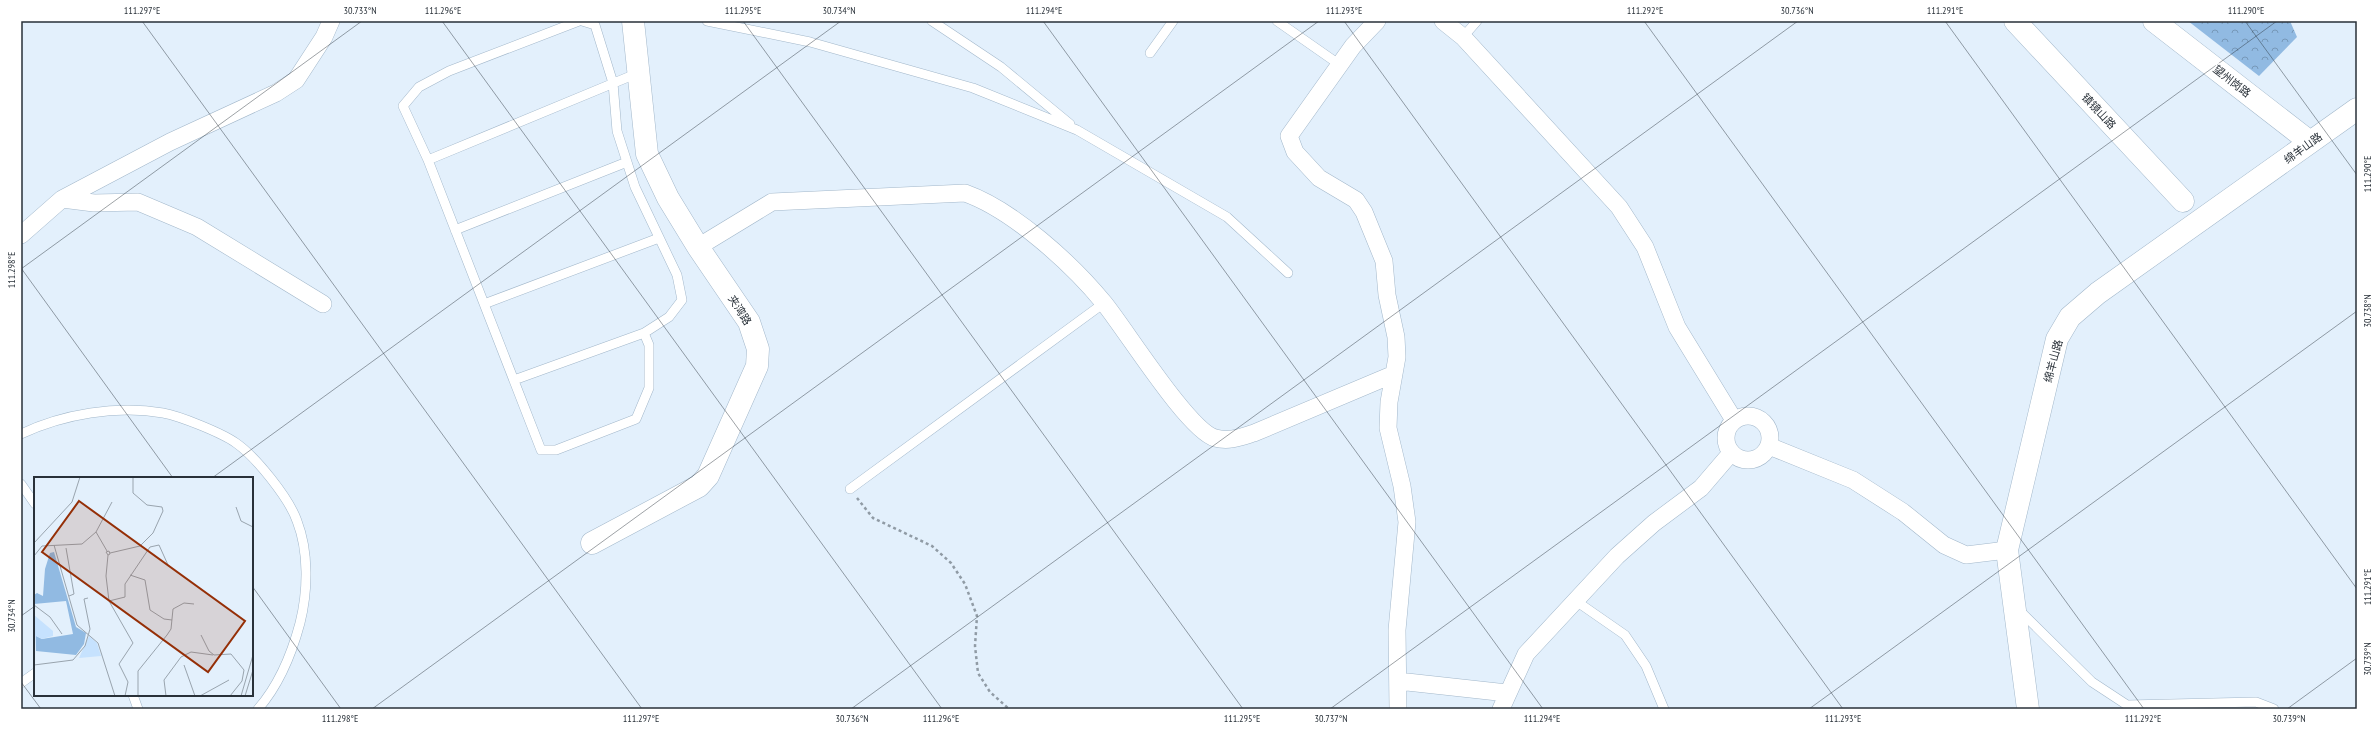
<svg xmlns="http://www.w3.org/2000/svg" width="2378" height="730" viewBox="0 0 2378 730" font-family="'PT Sans Narrow','Noto Sans SC',sans-serif">
<style>
.forest{fill:url(#forest-crowns)}
.lines{fill:none;stroke-linecap:round;stroke-linejoin:round}
.lane-casing{stroke:#a2b7ca;stroke-width:10}
.street-casing{stroke:#a2b7ca;stroke-width:18}
.secondary-casing{stroke:#a2b7ca;stroke-width:23}
.path{stroke:#909ba5;stroke-width:2.5;stroke-dasharray:3 3;stroke-linecap:butt}
.lane{stroke:#fff;stroke-width:9}
.street{stroke:#fff;stroke-width:17}
.secondary{stroke:#fff;stroke-width:22}
.ticks{fill:none;stroke:#293139;stroke-width:1;stroke-opacity:0.45}
.labels{text-anchor:middle;stroke-width:3;stroke-linejoin:round;paint-order:stroke}
.street-label{font-size:11px;fill:#293139;stroke:#fff}
.inset-road{fill:none;stroke:#99a4ae;stroke-width:1}
.view{fill:#952f07;fill-opacity:0.15;stroke:#952f07;stroke-width:2}
.inset-edge{fill:none;stroke:#293139;stroke-width:2}
.neatline{fill:none;stroke:#293139;stroke-width:1.5}
.ticks-label{font-size:10px;text-anchor:middle;fill:#293139}
</style>
<defs>
<pattern id="forest-crowns" width="20" height="18" patternUnits="userSpaceOnUse"><rect width="20" height="18" fill="#91bae2"/><path d="M2 6a3 3 0 1 1 6 0M12 15a3 3 0 1 1 6 0" fill="none" stroke="#7698b8"/></pattern>
</defs>
<rect width="100%" height="100%" fill="#e3f0fc"/>
<!-- forest -->
<path class="forest" d="M2188,21H2290L2297,37L2259,76Z"/>
<g class="lines">
<!-- lane casing -->
<g class="lane-casing">
<path id="lane" d="M579,21L449,71L419,87L403,106L428,160L541,450H556L636,419L649,388V345L644,333
M707,21L810,42L973,88L1077,130L1227,217L1288,273
M932,21L1001,67L1070,124
M1277,21L1340,65
M1463,37L1477,21
M1150,53L1173,21
M428,160L638,73
M455,230L627,162
M484,304L659,238
M514,380L644,333L669,317L682,300L677,275L635,187L617,131L613,83L595,25L582,21
M21,434C63,414 117,405 163,413C180,416 222,433 236,443C256,457 289,498 297,521C309,552 308,591 300,623C292,653 279,685 258,709
M21,484L35,504
M850,489L1104,303
M1576,601L1625,635L1646,666L1664,709
M2018,609L2092,682L2127,705L2256,702L2274,709
M21,683L35,673
M133,695L138,709"/>
</g>
<!-- street casing -->
<g class="street-casing">
<path id="street" d="M1377,21L1353,46L1289,136L1295,152L1319,178L1356,200L1364,212L1384,261L1387,295L1396,337L1397,357L1389,402L1388,428L1402,486L1407,522L1397,630L1398,709
M1443,21L1463,37L1619,207L1645,247L1677,327L1734,420
M62,199L170,142L276,93L296,80L324,37L331,21
M21,235L62,199L94,203L138,202L197,227L323,304
M698,247L772,202L965,193C1013,210 1072,264 1104,303C1126,330 1188,430 1215,438C1229,442 1241,437 1254,433L1394,374
M1726 438a22 22 0 1 1 44 0a22 22 0 1 1-44 0Z
M1769,446L1853,480L1903,512L1944,545L1966,555L2007,550
M1398,681L1507,693
M1501,709L1526,654L1617,556L1654,523L1701,488L1731,453"/>
</g>
<!-- secondary casing -->
<g class="secondary-casing">
<path id="secondary" d="M2015,21L2183,201
M2154,21L2310,142
M592,543L699,486L708,476L757,366L758,349L749,322L698,247L668,198L647,154L633,21
M2028,709L2007,550L2057,339L2070,317L2098,293L2357,109"/>
</g>
<!-- path -->
<path class="path" d="M857,498L873,518L932,546L951,563L965,584L977,616L975,646L978,673L990,692L1009,709"/>
<!-- lane -->
<use href="#lane" class="lane"/>
<!-- street -->
<use href="#street" class="street"/>
<!-- secondary -->
<use href="#secondary" class="secondary"/>
</g>
<!-- ticks -->
<path class="ticks" d="M142,21L642,709M442,21L942,709M743,21L1243,709M1043,21L1543,709M1344,21L1843,709M1644,21L2144,709M1945,21L2357,589M2245,21L2357,175M21,268L173,478M21,269L362,21M212,478L841,21M252,586L341,709M21,616L35,606M21,682L41,709M372,709L1319,21M851,709L1798,21M1330,709L2277,21M1809,709L2357,311M2287,709L2357,658"/>
<g class="labels">
<!-- street labels -->
<g class="street-label">
<text transform="translate(2232 81) rotate(38)" y="4">望州岗路</text>
<text transform="translate(2099 111) rotate(47)" y="4">镇镜山路</text>
<text transform="translate(2303 148) rotate(-36)" y="4">绵羊山路</text>
<text transform="translate(740 310) rotate(58)" y="4">夹湾路</text>
<text transform="translate(2053 361) rotate(-75)" y="4">绵羊山路</text>
</g>
</g>
<!-- overview -->
<g transform="translate(34 477)">
<rect width="219" height="219" fill="#e3f0fc"/>
<path d="M20,75L42,150L52,156L50,167L42,178L2,174V159L8,162L39,157L32,124L0,127V118L3,116L9,119L11,92L16,76Z" fill="#91bae2"/>
<path d="M0,138L19,154V159L8,162L2,159V174ZM55,159L63,166L67,179L45,181Z" fill="#c6e2fe"/>
<path class="inset-road" d="M202,30L207,44L219,50M62,55L73,74M0,66L38,25L46,0M20,68L43,148L64,166L81,219M32,71L40,117L35,119M75,74L76,77L74,78L72,75ZM76,76L106,69L119,56L129,34L128,30L113,28L99,16V0M74,78L72,99L75,124L99,166L85,187L94,205L91,219M0,79L8,69L48,67L62,55L78,25M96,98L111,103L116,133L130,142L138,143M75,124L91,120V107L116,70L125,68L134,88M0,128L16,140L28,157M167,158L175,174L180,178L197,177L210,193L208,204L196,219M0,188L39,183L51,169L56,152L50,122L54,121M150,188L161,219M104,219V194L133,158L137,152L139,132L150,126L160,127M132,219L130,203L147,180L157,175L179,178M166,219L195,203M207,219L219,178M211,219L219,193"/>
<path class="view" d="M45,24L211,144L174,195L8,75Z"/>
<rect width="219" height="219" class="inset-edge"/>
</g>
<!-- border -->
<rect width="2378" height="730" fill="none" stroke="#ffffff" stroke-width="44"/>
<rect x="22" y="22" width="2334" height="686" class="neatline"/>
<g class="ticks-label">
<text x="142" y="14">111.297°E</text>
<text x="360" y="14">30.733°N</text>
<text x="443" y="14">111.296°E</text>
<text x="743" y="14">111.295°E</text>
<text x="839" y="14">30.734°N</text>
<text x="1044" y="14">111.294°E</text>
<text x="1344" y="14">111.293°E</text>
<text x="1645" y="14">111.292°E</text>
<text x="1797" y="14">30.736°N</text>
<text x="1945" y="14">111.291°E</text>
<text x="2246" y="14">111.290°E</text>
<text transform="translate(2367 174) rotate(-90)" y="4">111.290°E</text>
<text transform="translate(11 270) rotate(-90)" y="4">111.298°E</text>
<text transform="translate(2367 311) rotate(-90)" y="4">30.738°N</text>
<text transform="translate(2367 587) rotate(-90)" y="4">111.291°E</text>
<text transform="translate(11 616) rotate(-90)" y="4">30.734°N</text>
<text transform="translate(2367 659) rotate(-90)" y="4">30.739°N</text>
<text x="340" y="722">111.298°E</text>
<text x="641" y="722">111.297°E</text>
<text x="852" y="722">30.736°N</text>
<text x="941" y="722">111.296°E</text>
<text x="1242" y="722">111.295°E</text>
<text x="1331" y="722">30.737°N</text>
<text x="1542" y="722">111.294°E</text>
<text x="1843" y="722">111.293°E</text>
<text x="2143" y="722">111.292°E</text>
<text x="2289" y="722">30.739°N</text>
</g>
</svg>
